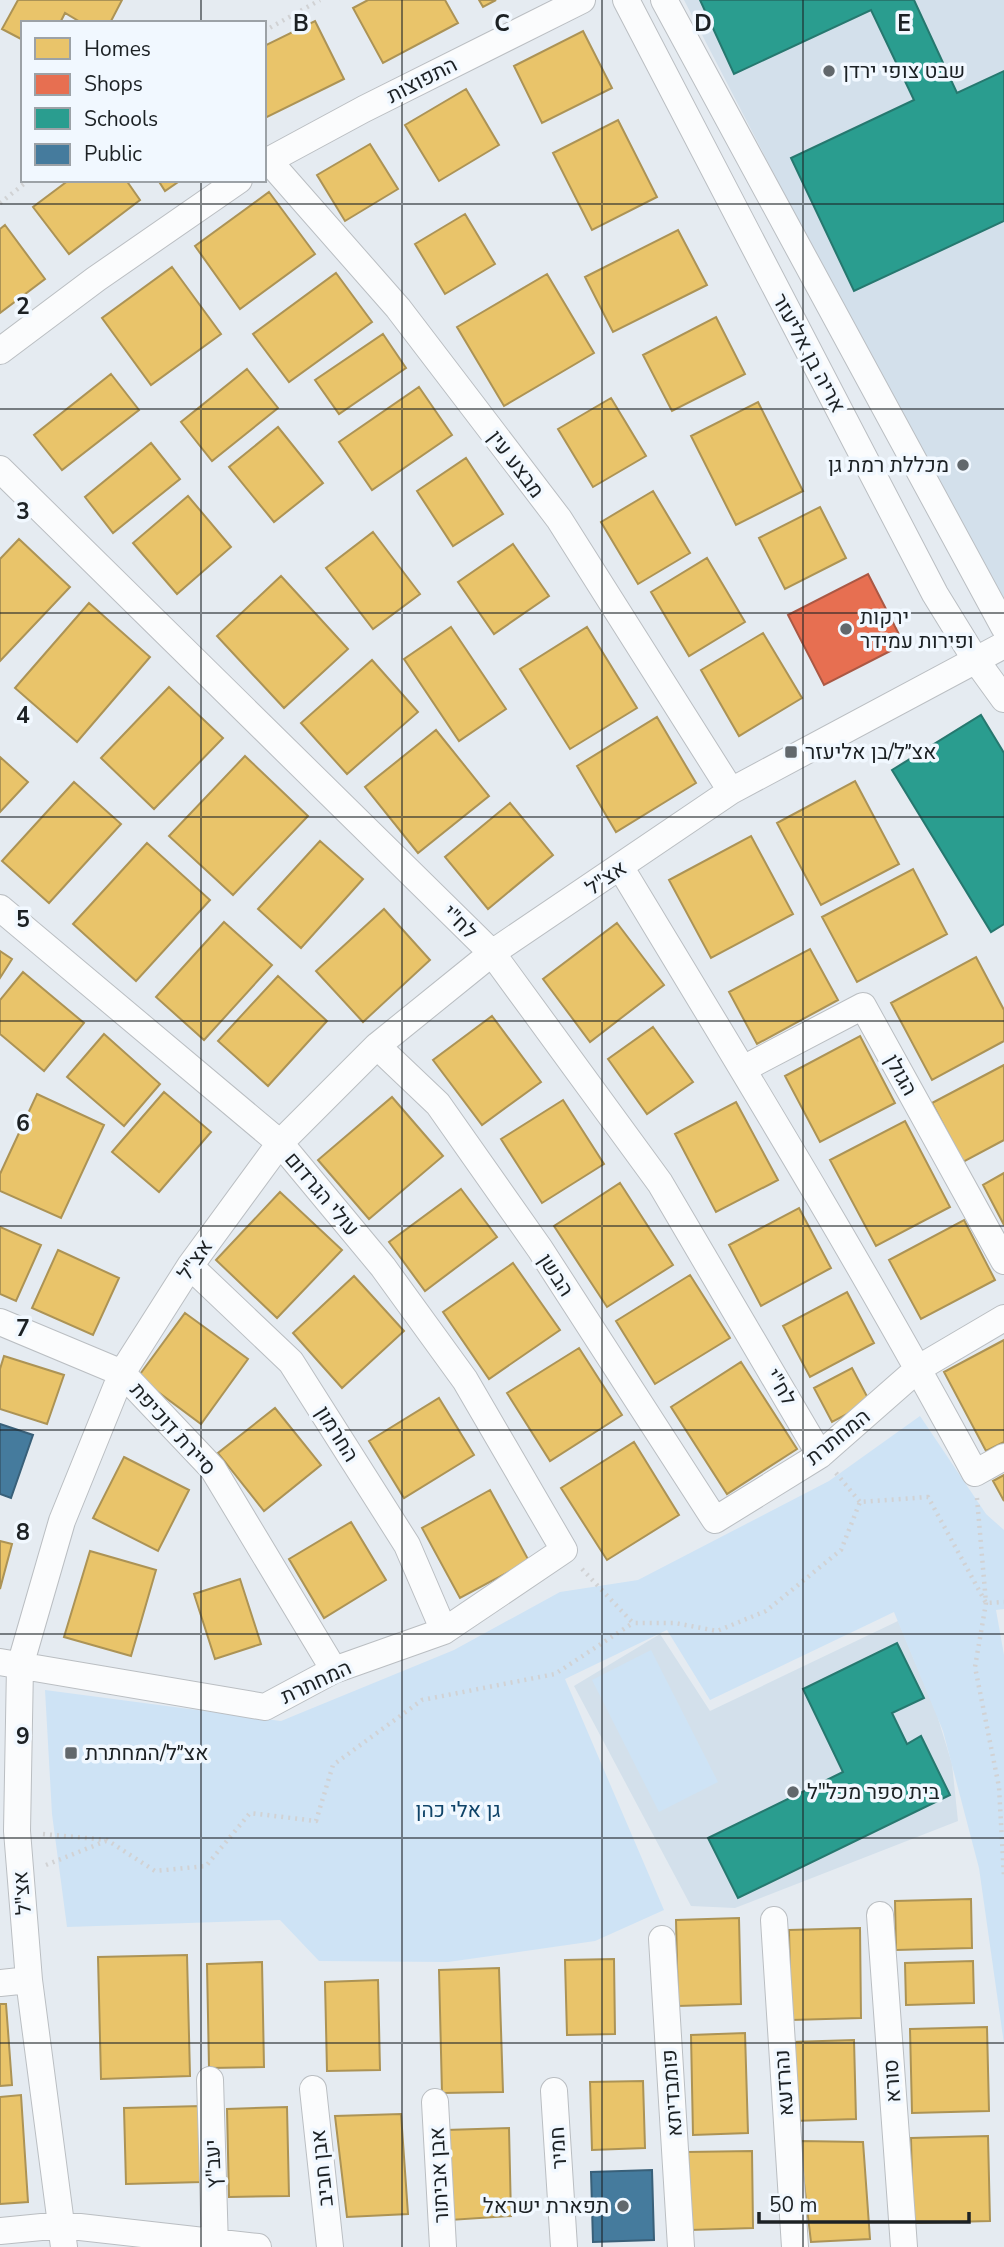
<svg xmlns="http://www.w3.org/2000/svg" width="1004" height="2247" viewBox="0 0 1004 2247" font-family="'Nunito Sans',Heebo,sans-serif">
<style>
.built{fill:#d3e0eb}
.green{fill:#cee3f5}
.homes{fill:#e9c46a;stroke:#ac9355;stroke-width:2}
.shops{fill:#e76f51;stroke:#aa5844;stroke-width:2}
.schools{fill:#2a9d8f;stroke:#26786f;stroke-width:2}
.public{fill:#457b9d;stroke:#396079;stroke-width:2}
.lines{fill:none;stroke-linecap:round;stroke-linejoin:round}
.minor-casing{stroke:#babec2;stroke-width:28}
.path{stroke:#d1d2d4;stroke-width:4.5;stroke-dasharray:2 5;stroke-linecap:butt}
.minor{stroke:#fbfcfd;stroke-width:26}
.grid{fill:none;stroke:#1c2124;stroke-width:2;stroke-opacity:0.55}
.poi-dot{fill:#62686c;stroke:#f1f8ff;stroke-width:2.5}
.labels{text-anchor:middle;stroke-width:7;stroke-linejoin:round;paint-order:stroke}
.poi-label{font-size:21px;fill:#1c2124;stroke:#f1f8ff;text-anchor:start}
.street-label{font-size:21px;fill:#1c2124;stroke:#f1f8ff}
.park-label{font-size:21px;fill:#0f4368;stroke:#f1f8ff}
.grid-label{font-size:23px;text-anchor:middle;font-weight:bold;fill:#1c2124;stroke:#f1f8ff;stroke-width:7;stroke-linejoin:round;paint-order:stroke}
</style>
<rect width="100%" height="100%" fill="#e5ebf1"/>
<!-- built -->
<path class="built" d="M684,0H1004V621L844,309Z
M898,1621L937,1715L952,1764L958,1821L735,1908L691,1906L574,1686L660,1634L710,1711Z"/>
<!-- green -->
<path class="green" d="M920,1416L986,1514L1004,1530V1609L996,1610L1004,1655V2044L979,1868L943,1731L894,1612L710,1700L667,1630L565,1679L664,1910L595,1941L448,1962L319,1961L280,1920L67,1927L52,1814L45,1690L281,1721L454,1650L560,1592L638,1580L829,1481Z
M651,1650L718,1782L659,1812L592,1680Z"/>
<!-- homes -->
<path class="homes" d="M18,0H122L110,23H82L65,13L60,23H23V40L2,29Z
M368,0H445L458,23L383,63L353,8Z
M479,0H496L483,7Z
M315,21L344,79L265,118L264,46Z
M583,31L612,88L542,123L514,66Z
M466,89L499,145L439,181L405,125Z
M618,120L657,197L592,230L553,153Z
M370,144L398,189L345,221L317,175Z
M69,180H126L140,200L69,254L33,207Z
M158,180H181L165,191Z
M269,192L315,254L240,309L195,246Z
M465,214L495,264L445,294L415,244Z
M5,225L45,279L0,313V229Z
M678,230L707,285L613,332L585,277Z
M172,267L221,334L151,385L102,318Z
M336,273L372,322L289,382L253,334Z
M547,274L594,353L504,406L457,327Z
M716,317L745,374L672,411L643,355Z
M383,334L406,368L339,414L315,380Z
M247,369L278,408L212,461L181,422Z
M111,374L139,410L62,470L34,435Z
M419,387L452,435L372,490L339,442Z
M611,398L646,456L593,487L558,429Z
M758,402L803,491L736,525L691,436Z
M278,427L323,483L274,522L229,467Z
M151,443L180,479L113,533L85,497Z
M466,458L503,514L453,546L417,491Z
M653,491L690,553L638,584L601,522Z
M188,496L231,547L177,594L133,543Z
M820,507L846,558L785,589L759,538Z
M373,532L420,594L373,629L326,568Z
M19,539L70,587L0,661V559Z
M513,544L549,596L494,634L458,582Z
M707,558L745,622L689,656L651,592Z
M281,576L348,649L284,708L217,636Z
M89,603L150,657L77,742L15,688Z
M451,627L506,709L459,741L404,659Z
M587,627L637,708L570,749L520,669Z
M763,633L802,698L739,736L701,670Z
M372,660L418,712L347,774L301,723Z
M169,687L223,738L154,809L101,758Z
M657,717L696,783L616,832L577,766Z
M436,730L489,796L418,853L365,787Z
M245,756L308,816L233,895L169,836Z
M0,757L28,782L0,812Z
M855,781L899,864L821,905L777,823Z
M74,782L121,824L49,903L2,861Z
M510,803L553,855L488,909L445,857Z
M751,836L793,914L711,958L669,880Z
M320,841L363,879L301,948L258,909Z
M147,843L210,900L136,981L73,924Z
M913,869L947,934L857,982L822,917Z
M384,909L430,960L363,1022L316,971Z
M224,922L272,965L204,1040L156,997Z
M617,923L664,985L590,1042L543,979Z
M810,949L838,1000L757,1044L729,992Z
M0,951L12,959L0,978Z
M976,957L1004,1010V1041L932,1080L891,1003Z
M23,972L84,1023L44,1071L0,1034V1000Z
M278,976L327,1021L268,1086L218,1041Z
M492,1016L541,1082L482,1125L433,1060Z
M653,1027L693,1082L647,1114L608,1059Z
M104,1034L160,1084L124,1126L67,1077Z
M860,1036L895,1103L820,1142L785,1076Z
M1004,1065V1140L963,1162L932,1103Z
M164,1092L211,1132L159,1192L112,1152Z
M37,1094L104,1125L61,1218L0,1191V1174Z
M392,1097L443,1156L369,1219L318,1160Z
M563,1100L604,1164L542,1203L501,1139Z
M736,1102L778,1180L716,1212L675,1134Z
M905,1121L950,1207L876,1246L830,1160Z
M1004,1173V1225L983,1185Z
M620,1183L673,1265L607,1307L554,1226Z
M461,1189L497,1237L425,1291L389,1242Z
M280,1192L342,1250L277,1318L216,1260Z
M799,1208L831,1268L761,1306L729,1245Z
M964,1220L995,1280L921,1319L889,1260Z
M0,1227L41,1245L16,1301L0,1294Z
M58,1250L119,1278L93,1335L32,1308Z
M513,1263L560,1330L489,1379L443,1312Z
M690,1275L730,1338L655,1384L616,1321Z
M354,1276L404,1331L342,1388L293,1333Z
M847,1292L874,1343L810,1377L783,1326Z
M185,1313L248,1359L201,1424L138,1377Z
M1004,1340V1442L986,1451L944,1372Z
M579,1348L622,1415L550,1461L507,1393Z
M4,1356L64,1375L47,1424L0,1409V1369Z
M741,1362L797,1449L727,1494L671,1407Z
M852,1368L870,1402L832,1422L814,1388Z
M439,1398L474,1455L404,1498L369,1441Z
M275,1408L321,1465L264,1511L218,1453Z
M634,1442L679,1515L607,1560L561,1488Z
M124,1457L189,1490L158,1551L93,1518Z
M1004,1475V1501L993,1481Z
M490,1490L529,1561L460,1598L422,1528Z
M351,1522L386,1580L324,1618L289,1559Z
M0,1541L12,1544L0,1589Z
M90,1551L156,1570L131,1656L64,1637Z
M240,1579L261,1644L215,1659L194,1594Z
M971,1899L972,1948L896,1950L895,1901Z
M739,1918L741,2004L678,2006L676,1920Z
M860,1928L861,2018L791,2020L789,1930Z
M187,1955L190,2076L101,2079L98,1957Z
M614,1959L615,2034L567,2035L565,1960Z
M973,1961L974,2003L906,2005L905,1963Z
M262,1962L264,2067L209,2068L207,1964Z
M499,1968L503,2092L442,2093L439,1970Z
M378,1980L380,2070L327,2071L325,1982Z
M0,2004H6L12,2085L0,2086Z
M987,2027L989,2111L912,2113L910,2029Z
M745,2033L748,2133L693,2135L691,2035Z
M854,2040L856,2119L793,2121L791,2042Z
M643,2081L645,2148L592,2150L590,2082Z
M21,2095L28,2202L0,2204V2097Z
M201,2106L202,2182L126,2184L124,2108Z
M287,2107L289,2196L229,2197L227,2109Z
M401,2114L408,2214L347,2217L335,2116Z
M509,2128L511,2216L450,2220L446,2130Z
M988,2136L990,2221L913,2223L911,2138Z
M799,2141L863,2142L870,2239L811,2242Z
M752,2151L753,2228L690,2230L688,2152Z"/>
<!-- shops -->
<path class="shops" d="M868,574L904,644L824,685L788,615Z"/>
<!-- schools -->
<path class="schools" d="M700,0H914L957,93L1004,71V221L854,291L791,158L914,100L871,10L734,74Z
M981,715L1004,753V924L991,932L892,770Z
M897,1643L924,1698L892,1713L907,1744L921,1736L950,1795L738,1898L708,1838L843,1772L803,1689Z"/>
<!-- public -->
<path class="public" d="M0,1424L33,1435L11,1498L0,1494Z
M652,2170L654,2240L593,2242L591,2172Z"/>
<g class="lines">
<!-- minor casing -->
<g class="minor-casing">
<path id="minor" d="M626,0L935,594L975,659L1004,699
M664,0L1004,627
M268,160L398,308L559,519L731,791
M264,163L364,109L582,0
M0,351L96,279L239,180
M0,469L492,953L660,1183L820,1455
M621,868C742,1068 864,1267 975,1473L1004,1457
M0,908L280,1143L383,1267L465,1380L564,1550L444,1631L334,1670L265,1707L0,1662
M377,1046L438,1104L540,1249L715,1520L820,1455L919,1368L1004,1318
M743,1069L863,1006L1004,1261
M190,1266L291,1362L407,1545L444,1631
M0,1322L122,1373L213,1469L334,1670
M880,1915L904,2247
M774,1920L795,2247
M662,1939L681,2247
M0,1983L29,1980
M210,2080L215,2247
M313,2089L330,2247
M554,2091L564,2247
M435,2102L443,2247
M0,2231L62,2225L258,2247
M64,2247L29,1980L17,1831L20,1666L62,1521L122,1373L190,1266L280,1143L377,1046L492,953L731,791L1004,645"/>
</g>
<!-- path -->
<path class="path" d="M264,31L320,0
M0,203L29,180
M836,1473L860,1502
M977,1498L986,1603L975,1667L999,1787L1004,1877
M582,1569L633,1623H675L717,1631L766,1611L841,1550L860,1502L928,1497L986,1603L1004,1602
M43,1834L107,1840L155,1871L206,1866L250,1813L316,1821L333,1765L422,1700L555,1674L633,1623
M46,1865L106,1841"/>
<!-- minor -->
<use href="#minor" class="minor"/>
</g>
<!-- grid -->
<path class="grid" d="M201,0V23M402,0V2247M602,0V2247M803,0V2247M201,180V2247M0,204H1004M0,409H1004M0,613H1004M0,817H1004M0,1021H1004M0,1226H1004M0,1430H1004M0,1634H1004M0,1838H1004M0,2043H1004"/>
<!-- markers -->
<g class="poi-dot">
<circle cx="829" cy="71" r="7"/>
<circle cx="963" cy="465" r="7"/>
<circle cx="846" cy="629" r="7"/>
<rect x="784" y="745" width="14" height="14" rx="3.5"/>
<rect x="64" y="1746" width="14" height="14" rx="3.5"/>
<circle cx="793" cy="1792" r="7"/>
<circle cx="623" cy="2206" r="7"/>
</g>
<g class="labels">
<!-- poi labels -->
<g class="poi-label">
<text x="843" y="78">שבט צופי ירדן</text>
<text x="949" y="472" text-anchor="end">מכללת רמת גן</text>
<text x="860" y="624">ירקות<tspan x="860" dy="24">ופירות עמידר</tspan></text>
<text x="805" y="759">אצ״ל/בן אליעזר</text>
<text x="85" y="1760">אצ״ל/המחתרת</text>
<text x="807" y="1799">בית ספר מכל"ל</text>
<text x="609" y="2213" text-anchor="end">תפארת ישראל</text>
</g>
<!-- street labels -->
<g class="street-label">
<text transform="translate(422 80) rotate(-27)" y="7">התפוצות</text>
<text transform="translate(809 353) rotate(62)" y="7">אריה בן אליעזר</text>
<text transform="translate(516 464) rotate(53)" y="7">מבצע עין</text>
<text transform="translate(606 878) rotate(-34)" y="7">אצ"ל</text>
<text transform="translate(460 922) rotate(45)" y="7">לח"י</text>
<text transform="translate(901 1075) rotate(61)" y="7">הגולן</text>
<text transform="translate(322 1194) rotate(50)" y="7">עולי הגרדום</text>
<text transform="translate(195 1260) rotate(-55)" y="7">אצ"ל</text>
<text transform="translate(556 1275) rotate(57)" y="7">הבשן</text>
<text transform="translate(781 1387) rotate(59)" y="7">לח"י</text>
<text transform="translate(173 1429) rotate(48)" y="7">סיירת דוכיפת</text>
<text transform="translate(337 1434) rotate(58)" y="7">החרמון</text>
<text transform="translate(838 1437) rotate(-39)" y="7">המחתרת</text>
<text transform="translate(316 1682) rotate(-25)" y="7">המחתרת</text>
<text transform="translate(22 1893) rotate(-95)" y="7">אצ"ל</text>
<text transform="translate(892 2081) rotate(-94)" y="7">סורא</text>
<text transform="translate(784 2083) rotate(-94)" y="7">נהרדעא</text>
<text transform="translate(672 2093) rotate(-94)" y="7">פומבדיתא</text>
<text transform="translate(558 2148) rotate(-94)" y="7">חמיר</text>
<text transform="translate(213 2164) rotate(-92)" y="7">יעב"ץ</text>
<text transform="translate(322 2168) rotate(-96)" y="7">אבן חביב</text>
<text transform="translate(439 2175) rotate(-93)" y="7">אבן אביתור</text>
</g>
<!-- park labels -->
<g class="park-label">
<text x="458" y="1817">גן אלי כהן</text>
</g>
</g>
<g class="grid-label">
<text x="301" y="31">B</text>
<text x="502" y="31">C</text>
<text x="703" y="31">D</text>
<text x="904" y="31">E</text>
<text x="23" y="314">2</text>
<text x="23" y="519">3</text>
<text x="23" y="723">4</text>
<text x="23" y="927">5</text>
<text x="23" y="1131">6</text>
<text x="23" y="1336">7</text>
<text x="23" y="1540">8</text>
<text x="23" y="1744">9</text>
</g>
<!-- legend -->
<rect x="21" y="21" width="245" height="161" fill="#f1f8ff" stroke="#9ca2a7" stroke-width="2"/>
<rect x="35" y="38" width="35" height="21" fill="#e9c46a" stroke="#9ca2a7" stroke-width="2"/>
<text x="84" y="56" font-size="21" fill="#1c2124">Homes</text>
<rect x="35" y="74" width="35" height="21" fill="#e76f51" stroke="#9ca2a7" stroke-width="2"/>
<text x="84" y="91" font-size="21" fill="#1c2124">Shops</text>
<rect x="35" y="108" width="35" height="21" fill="#2a9d8f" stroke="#9ca2a7" stroke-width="2"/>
<text x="84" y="126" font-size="21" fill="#1c2124">Schools</text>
<rect x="35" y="144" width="35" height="21" fill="#457b9d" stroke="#9ca2a7" stroke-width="2"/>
<text x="84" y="161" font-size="21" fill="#1c2124">Public</text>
<!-- scale -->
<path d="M759 2212v10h210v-10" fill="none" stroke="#1c2124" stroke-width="3.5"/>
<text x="769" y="2212" font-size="21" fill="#1c2124" stroke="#f1f8ff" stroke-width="5" paint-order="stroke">50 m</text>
</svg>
